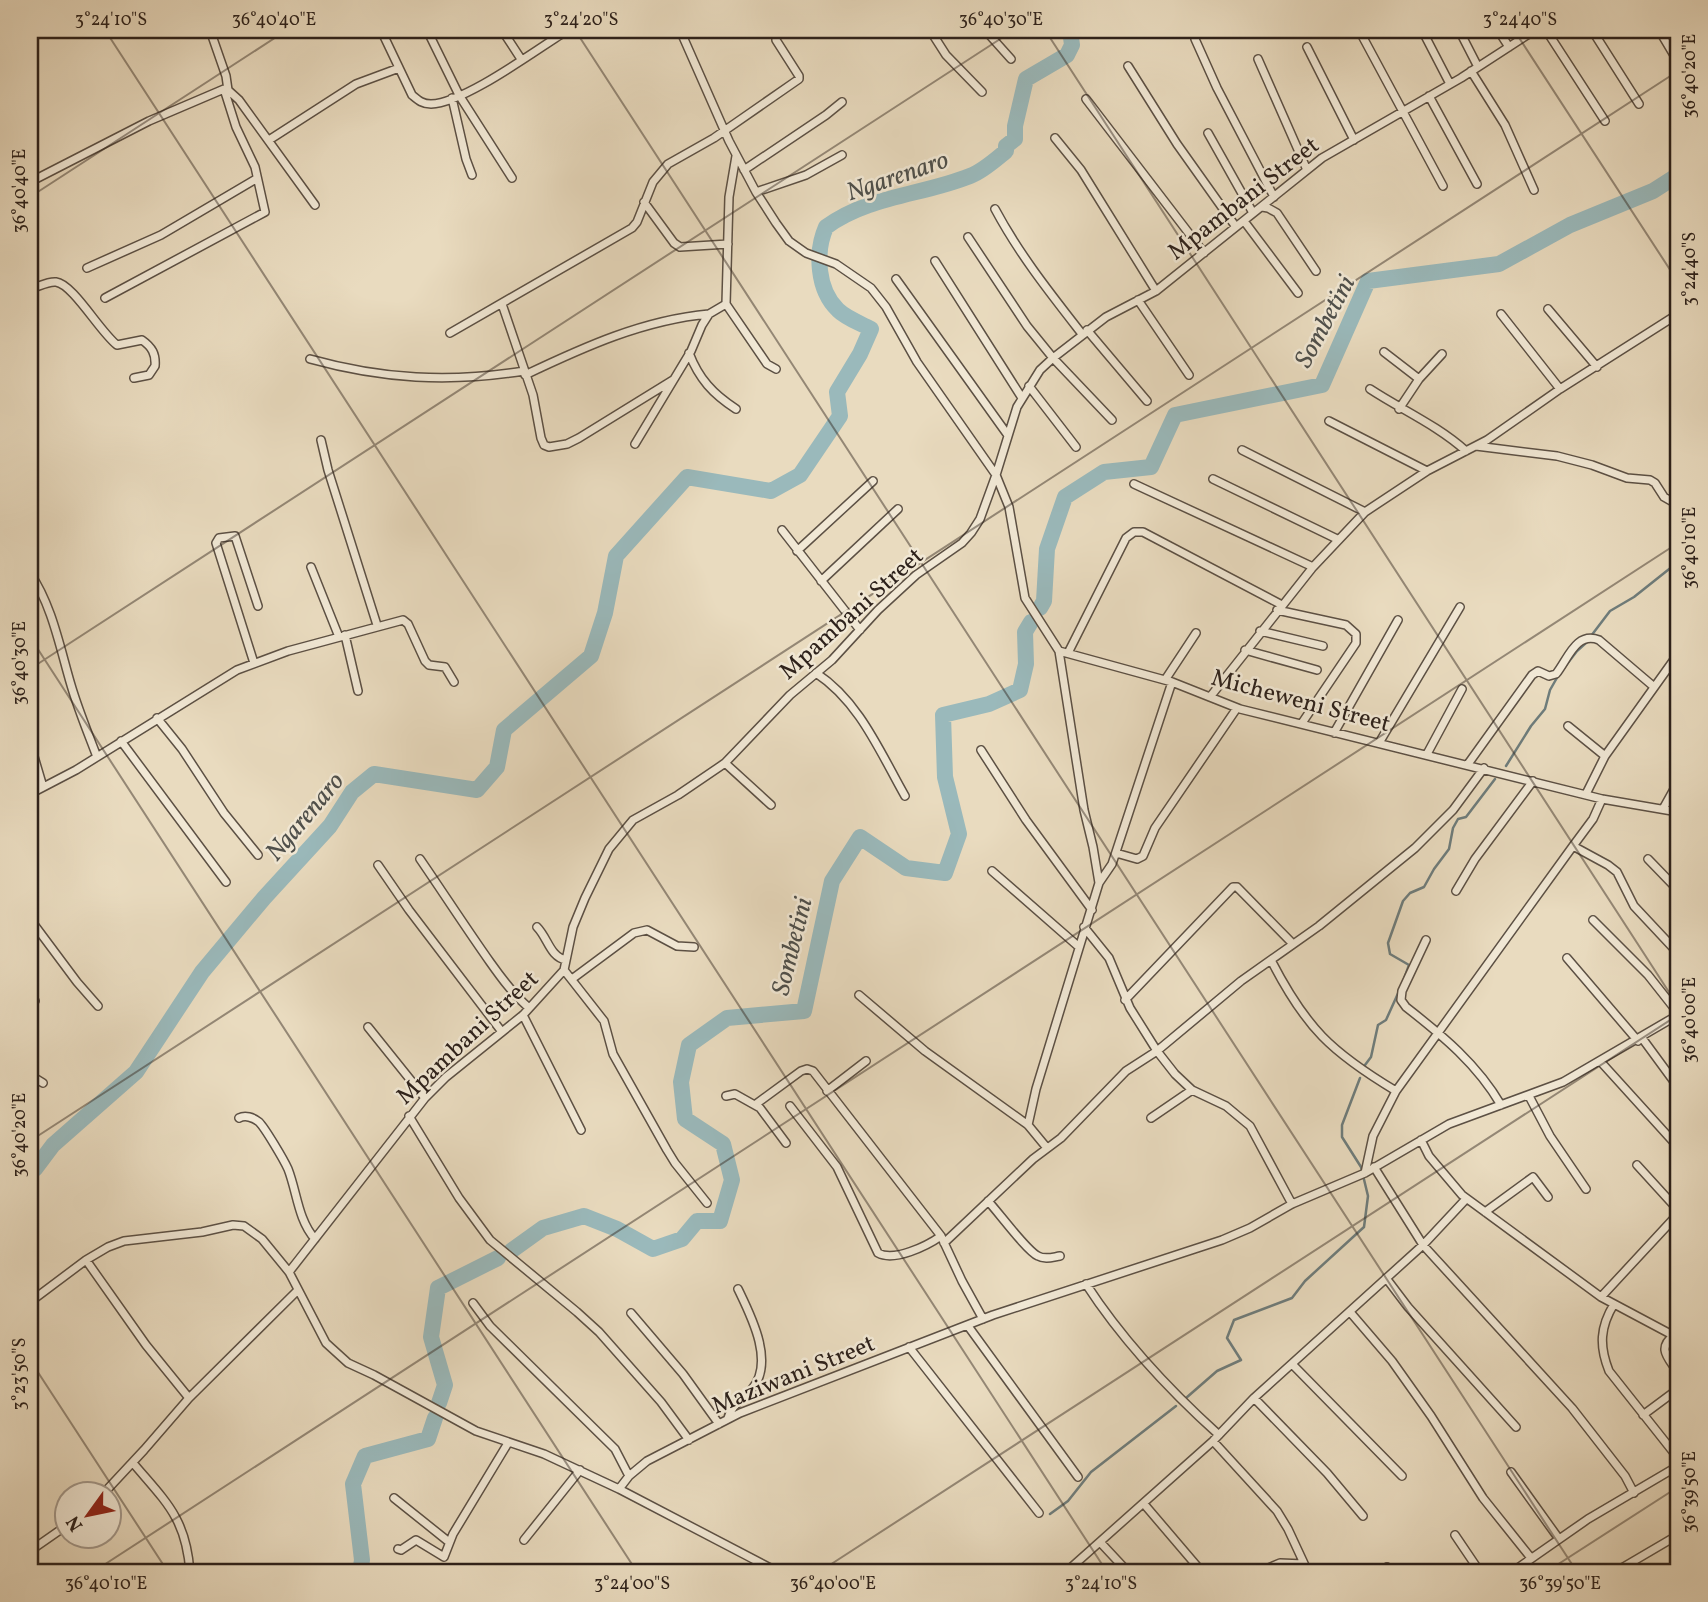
<svg xmlns="http://www.w3.org/2000/svg" width="1708" height="1602" viewBox="0 0 1708 1602" font-family="Vollkorn,serif">
<style>
.lines{fill:none;stroke-linecap:round;stroke-linejoin:round}
.stream{stroke:#6e7c7b;stroke-width:2.5}
.river{stroke:#9ab9bb;stroke-width:16}
.street-casing{stroke:#5c5044;stroke-width:10}
.street{stroke:#f1e8d5;stroke-width:7}
.ticks{fill:none;stroke:#2d211b;stroke-width:2;stroke-opacity:0.45}
.labels{text-anchor:middle;stroke-width:5;stroke-linejoin:round;paint-order:stroke}
.street-label{font-size:24px;fill:#2d211b;stroke:#f1e8d5}
.water-label{font-size:26px;font-style:italic;fill:#4e4f4b;stroke:#f1e8d5}
.neatline{fill:none;stroke:#2d211b;stroke-width:2.5}
.ticks-label{font-size:18px;text-anchor:middle;fill:#2d211b}
</style>
<rect width="100%" height="100%" fill="#e9dbbf"/>
<filter id="stains"><feTurbulence type="fractalNoise" baseFrequency=".00286" numOctaves="4"/><feColorMatrix values="0 0 0 0 .2 0 0 0 0 .09 0 0 0 0 .02 0 0 0 .5 -.17"/></filter>
<radialGradient id="worn" r=".72"><stop offset=".6" stop-color="#630" stop-opacity="0"/><stop offset="1" stop-color="#630" stop-opacity=".3"/></radialGradient>
<g class="lines">
<!-- stream -->
<path class="stream" d="M1591,636L1610,611L1634,597L1678,562
M1564,668L1577,651L1587,642
M1506,766L1531,726L1545,709L1550,690L1558,676
M1404,979L1409,965L1390,954L1388,943L1403,901L1410,893L1424,887L1434,869L1449,849L1453,828L1458,819L1466,817L1495,779
M1365,1065L1371,1057L1378,1025L1386,1020L1400,989
M1186,1398L1217,1371L1241,1360L1227,1338L1234,1320L1292,1298L1305,1281L1364,1227L1368,1196L1361,1167L1342,1137V1125L1360,1078
M1050,1514L1068,1501L1091,1472L1176,1406"/>
<!-- river -->
<path class="river" d="M1040,608L1044,601L1047,549L1065,497L1104,472L1151,467L1175,415L1322,385L1368,281L1499,264L1570,225L1653,191L1678,175
M30,1171L35,1169L53,1145L136,1072L202,972L264,898L330,826L352,792L374,774L477,790L497,767L504,730L591,656L605,613L616,556L687,477L771,491L800,475L840,416L837,392L860,354L871,329C860,323 846,318 838,310C817,290 815,252 826,227C868,196 923,195 970,176C983,171 995,160 1006,151V146L1015,139V126L1026,79L1067,55L1072,45L1070,30
M511,1251L543,1228L584,1216L617,1229L653,1249L682,1239L697,1221H720L732,1180L723,1144L685,1119L681,1082L689,1045L727,1018L804,1011L832,881L860,837L906,868L945,873L959,834L945,777L943,715L989,704L1020,690L1026,664L1025,632L1031,622
M439,1403L445,1385L431,1337L438,1288L498,1258
M360,1572L362,1560L353,1484L365,1456L428,1439L435,1418"/>
<!-- street casing -->
<g class="street-casing">
<path id="street" d="M210,30L226,76L228,90
M381,30L412,95C418,100 422,104 431,104C465,103 537,49 568,30
M427,30L459,95L512,178
M502,30L521,59
M680,30L729,141L756,192L776,223L789,241L806,253L836,264L871,288L886,307L917,362L996,475L1009,507L1025,598L1059,651L1172,682L1240,709L1602,799L1678,812
M930,30L946,55L982,92
M985,30L1011,59
M1359,30L1443,186
M1422,30L1450,84
M1459,30L1478,67
M1498,30L1509,47
M1546,30L1605,121
M1592,30L1639,104
M1659,30L1678,62
M1195,39L1217,88L1274,197
M1307,47L1354,140
M1258,59L1307,170
M1128,66L1177,144L1236,227
M1471,71L1505,125L1534,190
M1429,96L1477,184
M452,98L466,159L472,175
M1086,99L1204,253
M1208,133L1253,213
M1055,138L1081,170L1156,291
M269,140L356,84L399,68
M736,156L729,197L726,304L767,364L776,369
M744,170L826,115L842,102
M30,182L149,121L224,89L228,90L239,100L315,205
M756,192L806,175L842,155
M644,202L674,243L680,247L728,244
M1262,207L1268,208L1277,213L1316,271
M995,209C1019,254 1050,293 1082,334
M1244,221L1298,293
M968,237L1027,326L1053,358L1112,420
M935,261L1022,398
M87,268L161,235L256,179
M896,279L1007,434
M30,289C38,287 48,281 56,282C73,284 100,332 117,345L142,340C152,347 156,354 155,366L149,375L134,378
M105,298L265,212L255,167L236,127L224,89
M1138,300L1189,375
M502,304L533,395L541,438L544,445L549,447L567,444L579,438L673,380
M1548,309L1597,367
M1501,314L1560,389
M1087,330L1147,401
M450,333L632,228L637,222L653,182L668,164L714,138L799,79V76L776,40V35L782,30
M1384,352L1419,379
M689,353C699,379 713,394 736,409
M310,359C382,379 449,383 524,371
M525,375C584,347 643,320 709,314
M1029,386L1076,447
M1370,389C1402,410 1437,425 1466,451
M1399,409L1419,379L1442,354
M1329,421L1427,471
M321,440L328,470L377,625
M635,444L691,351L702,325L709,314L726,304
M1476,446L1557,456L1592,465L1627,478L1650,480L1655,483L1664,497L1678,505
M1242,450L1365,512
M1213,479L1337,539
M1134,484L1313,567
M782,530L860,630
M797,551L873,481
M311,567L339,637
M30,573C52,605 60,648 71,685C78,709 88,733 97,757
M821,581L898,509
M1277,610L1346,625L1356,634V643L1302,723
M1260,631L1323,646
M345,635L358,691
M1245,650L1317,670
M1068,653L1126,538L1134,532H1143L1282,605
M254,663L216,543L219,538L235,536L258,606
M816,673C859,701 880,752 905,796
M1165,680L1196,633
M1210,697L1313,567L1365,512L1427,471L1487,440L1560,389L1678,314
M157,718L182,749L224,813L258,855
M1568,726L1605,756
M1334,733L1398,620
M121,741L226,882
M30,743L43,787
M1379,743L1460,607
M981,750L1026,820L1092,910
M1427,754L1462,689
M725,763L771,805
M1468,764L1532,675L1538,671L1549,676L1556,674C1568,659 1576,631 1599,640L1653,686
M30,794L76,770L237,670L288,651L403,620L408,624L425,661L429,665L445,667L454,682
M1586,794L1605,756L1678,654
M1663,809L1678,782
M1573,846L1608,865L1617,872L1634,906L1678,953
M1116,853L1137,859L1143,856L1155,828L1237,708
M420,859C444,894 466,928 490,962C502,979 513,994 529,1008
M1648,859L1678,890
M378,865L409,910L502,1032
M992,871L1079,947
M1099,883L1112,864L1172,682
M1456,891L1475,859L1533,781
M30,919L77,982L98,1006
M1593,920L1648,975L1678,1013
M537,927C548,938 550,957 566,960
M1084,927L1109,958L1130,1008L1157,1051L1175,1074L1192,1090L1226,1106L1250,1126L1292,1204
M1426,940L1402,991L1401,1000L1406,1007C1443,1036 1477,1064 1501,1105
M1567,958L1638,1041
M1271,960C1306,1028 1331,1052 1396,1091
M564,970L604,1021L613,1054L667,1150L675,1163L707,1203
M572,979L634,933L647,930L677,946L694,947
M859,995L925,1051L1028,1125L1047,1148
M30,997L35,1001
M1125,1000L1233,887H1237L1293,944
M523,1015L581,1130
M368,1027L425,1098
M1642,1038L1678,1087
M1600,1061L1678,1147
M30,1075L43,1083
M827,1091L866,1061
M726,1096L735,1094L760,1108L786,1143
M1529,1096L1550,1136L1586,1189
M756,1104L801,1071L807,1069L813,1071L941,1236L962,1281L983,1319
M790,1106L837,1167L878,1253C894,1262 927,1246 941,1236
M409,1116L459,1198L490,1240L577,1312L599,1332L661,1402L689,1440
M239,1118C245,1115 253,1117 259,1122C265,1128 284,1160 288,1169C297,1192 298,1220 315,1239
M1151,1118L1192,1090
M1028,1125L1036,1089L1099,883L1093,847L1084,810L1059,651
M1421,1140L1429,1156L1462,1195L1601,1297L1678,1338
M1637,1165L1678,1210
M1374,1167L1423,1245L1572,1408L1625,1476L1634,1493
M1365,1173L1373,1136L1396,1091L1573,846L1593,819L1602,799
M988,1201C999,1213 1027,1251 1038,1256C1045,1260 1053,1257 1060,1256
M1485,1212L1533,1177L1548,1197
M944,1243L1033,1159L1061,1138L1126,1071L1157,1051L1241,981L1319,926L1415,848L1453,810L1484,768
M86,1260L146,1345L189,1398
M289,1272L425,1098L446,1077L523,1015L564,970L573,927L585,898L609,849L633,820L678,795L725,763L790,695L832,660L878,610L916,575L962,543L971,533L980,519L996,475L1017,407L1040,370L1053,358L1106,317L1156,291L1322,158L1461,78L1535,30
M1386,1278L1408,1307L1516,1427
M1086,1284C1123,1341 1168,1389 1219,1435
M1601,1297L1678,1214
M30,1302L86,1260L108,1247L124,1241L202,1232L233,1225L244,1226L262,1239L289,1272L326,1343L348,1363L374,1375L476,1431L544,1454L619,1489L778,1572
M473,1303L490,1326L615,1449L629,1476
M1614,1304C1600,1327 1599,1346 1609,1371L1678,1458
M1350,1312L1392,1361L1431,1416L1483,1498L1531,1558
M631,1313L683,1374L719,1424
M968,1326L1078,1477
M1674,1335C1656,1349 1669,1358 1678,1373
M909,1347L1039,1513
M1292,1364L1402,1476
M1254,1398L1327,1473L1363,1516
M1643,1415L1678,1389
M728,1418C731,1405 744,1399 752,1389C775,1362 751,1316 738,1289
M1213,1441L1277,1511L1288,1529L1308,1572
M1674,1451L1678,1428
M133,1463C166,1502 186,1518 190,1572
M1511,1472L1559,1539
M619,1489L629,1476L647,1461L740,1413L993,1315L1222,1240L1250,1228L1292,1204L1365,1173L1449,1124L1563,1082L1678,1015
M103,1494L144,1450L189,1398L297,1291
M394,1498L449,1542
M1144,1504L1202,1572
M1455,1535L1480,1572
M524,1540L580,1470
M1100,1542L1128,1572
M398,1549L401,1550L416,1540L444,1557L453,1534L508,1443
M30,1551L66,1526
M1387,1567L1392,1572
M1066,1572L1213,1441L1254,1398L1423,1245L1466,1199
M1259,1572L1280,1563L1304,1564
M1512,1572L1588,1519L1678,1466
M1615,1572L1678,1535"/>
</g>
<!-- street -->
<use href="#street" class="street"/>
</g>
<!-- ticks -->
<path class="ticks" d="M105,30L1107,1572M575,30L1577,1572M1045,30L1678,1006M1514,30L1678,282M30,197L287,30M30,637L637,1572M30,669L1014,30M30,1141L1678,71M30,1360L168,1572M93,1572L1678,543M819,1572L1678,1015M1546,1572L1678,1487"/>
<g class="labels">
<!-- street labels -->
<g class="street-label">
<text transform="translate(1243 198) rotate(-38)" y="8">Mpambani Street</text>
<text transform="translate(851 613) rotate(-42)" y="8">Mpambani Street</text>
<text transform="translate(1301 700) rotate(15)" y="8">Micheweni Street</text>
<text transform="translate(467 1037) rotate(-43)" y="8">Mpambani Street</text>
<text transform="translate(793 1374) rotate(-22)" y="8">Maziwani Street</text>
</g>
<!-- water labels -->
<g class="water-label">
<text transform="translate(897 175) rotate(-19)" y="9">Ngarenaro</text>
<text transform="translate(1324 321) rotate(-62)" y="9">Sombetini</text>
<text transform="translate(304 816) rotate(-50)" y="9">Ngarenaro</text>
<text transform="translate(791 946) rotate(-76)" y="9">Sombetini</text>
</g>
</g>
<!-- margin -->
<rect width="1708" height="1602" fill="none" stroke="#e9dbbf" stroke-width="77"/>
<!-- north arrow -->
<g transform="translate(88 1515) rotate(237)"><circle r="33" fill="#f1e8d5" stroke="#a3988b" stroke-width="2"/>
<path d="M0-5L12 26L0 18L-12 26Z" fill="#8f2418"/>
<text y="-10" font-size="19" font-weight="bold" text-anchor="middle" fill="#2d211b">N</text>
</g>
<rect x="38" y="38" width="1632" height="1526" class="neatline"/>
<g class="ticks-label">
<text x="111" y="25">3°24'10"S</text>
<text x="274" y="25">36°40'40"E</text>
<text x="581" y="25">3°24'20"S</text>
<text x="1001" y="25">36°40'30"E</text>
<text x="1520" y="25">3°24'40"S</text>
<text transform="translate(1689 76) rotate(-90)" y="6">36°40'20"E</text>
<text transform="translate(19 191) rotate(-90)" y="6">36°40'40"E</text>
<text transform="translate(1689 269) rotate(-90)" y="6">3°24'40"S</text>
<text transform="translate(1689 548) rotate(-90)" y="6">36°40'10"E</text>
<text transform="translate(19 663) rotate(-90)" y="6">36°40'30"E</text>
<text transform="translate(1689 1020) rotate(-90)" y="6">36°40'00"E</text>
<text transform="translate(19 1135) rotate(-90)" y="6">36°40'20"E</text>
<text transform="translate(19 1374) rotate(-90)" y="6">3°23'50"S</text>
<text transform="translate(1689 1492) rotate(-90)" y="6">36°39'50"E</text>
<text x="106" y="1589">36°40'10"E</text>
<text x="632" y="1589">3°24'00"S</text>
<text x="833" y="1589">36°40'00"E</text>
<text x="1101" y="1589">3°24'10"S</text>
<text x="1560" y="1589">36°39'50"E</text>
</g>
<rect width="100%" height="100%" filter="url(#stains)"/>
<rect width="100%" height="100%" fill="url(#worn)"/>
</svg>
